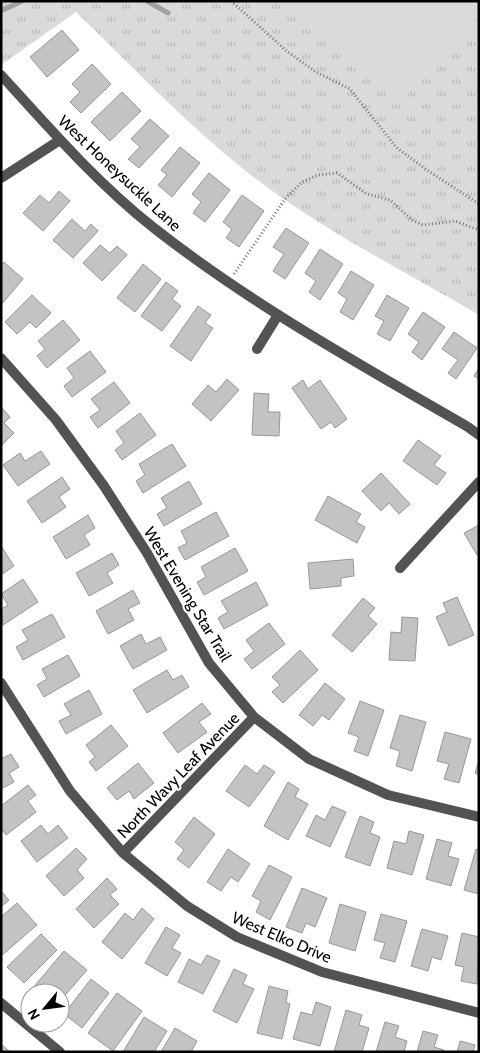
<svg xmlns="http://www.w3.org/2000/svg" width="480" height="1053" viewBox="0 0 480 1053" font-family="Cabin,sans-serif">
<style>
.grass{fill:url(#grass-tufts)}
.pitch{fill:#dadada}
.lines{fill:none;stroke-linecap:round;stroke-linejoin:round}
.stream{stroke:#a1a1a1;stroke-width:5}
.building{fill:#c3c3c3;stroke:#979797}
.path{stroke:#757575;stroke-width:3;stroke-dasharray:1 2.5;stroke-linecap:butt}
.minor{stroke:#535353;stroke-width:10}
.tertiary{stroke:#535353;stroke-width:10}
.labels{text-anchor:middle;stroke-width:4;stroke-linejoin:round;paint-order:stroke}
.street-label{font-size:16px;fill:#000;stroke:#fff}
</style>
<defs>
<pattern id="grass-tufts" width="24" height="20" patternUnits="userSpaceOnUse" patternTransform="scale(1.25)"><rect width="24" height="20" fill="#dadada"/><path d="M3 7l-1-3M5 7V3M7 7l1-3M15 17l-1-3M17 17v-4M19 17l1-3" fill="none" stroke="#b9b9b9"/></pattern>
</defs>
<rect width="100%" height="100%" fill="#fff"/>
<!-- grass -->
<path class="grass" d="M1,1H479V315C401,269 318,228 247,172C186,124 132,66 76,12L1,65Z"/>
<!-- pitch -->
<path class="pitch" d="M290,1H457L476,18L403,100Z"/>
<g class="lines">
<!-- stream -->
<path class="stream" d="M147,1L168,13
M1,11L22,1"/>
</g>
<!-- building -->
<path class="building" d="M62,30L79,50L47,77L30,57Z
M92,64L111,84L81,113L70,102L80,92L72,84Z
M122,92L141,111L110,141L91,122Z
M150,119L169,136L139,168L128,159L140,147L131,139Z
M180,147L200,163L172,197L158,185L167,175L161,170Z
M209,173L230,190L205,222L193,213L201,202L192,194Z
M59,191L70,201L43,231L23,213L40,195L49,203Z
M242,195L264,211L239,247L226,238L232,229L223,222Z
M72,219L85,231L91,224L98,231L73,258L53,240Z
M286,228L309,243L285,279L273,271L284,254L273,247Z
M100,245L110,253L117,246L127,255L102,281L83,263Z
M320,249L343,264L320,300L309,292L316,281L305,273Z
M4,262L23,279L1,305V265Z
M143,264L161,279L135,312L117,298Z
M351,271L374,285L353,320L340,312L347,299L338,293Z
M166,282L178,291L172,299L181,306L162,331L141,316Z
M32,295L51,313L36,328L30,322L17,334L5,322Z
M387,295L409,308L390,341L377,334L384,321L375,316Z
M198,306L211,315L205,323L213,328L191,361L170,346Z
M423,312L445,327L422,360L412,352L419,342L408,334Z
M63,320L80,340L47,368L37,356L45,349L38,341Z
M454,332L477,348L456,379L448,373L458,360L442,349Z
M90,351L106,372L72,397L64,386L74,378L67,368Z
M479,368V379L474,376Z
M227,379L239,390L211,421L192,404L208,385L216,392Z
M303,380L308,389L320,380L347,419L335,428L331,422L321,429L292,388Z
M114,382L130,403L98,428L90,417L100,410L91,399Z
M254,393L269,394L268,412H280L279,436L252,435Z
M2,408L10,417L4,423L14,433L1,446Z
M140,413L156,435L122,460L115,450L124,443L116,431Z
M418,440L441,456L434,465L446,473L437,485L403,461Z
M172,444L186,466L143,493L136,481L145,475L139,464Z
M41,451L50,464L18,486L3,465L20,453L25,461Z
M381,473L410,504L399,514L389,503L381,511L362,491Z
M62,477L70,489L59,497L66,507L42,523L27,501Z
M189,481L202,504L164,526L157,514L167,508L161,498Z
M328,496L361,514L356,522L365,527L357,543L315,520Z
M216,512L229,536L185,560L178,548L187,543L181,531Z
M88,515L95,528L84,535L90,545L66,559L53,537Z
M479,525V554L477,555L464,533Z
M1,546L14,566L1,575Z
M235,548L248,571L204,595L197,582L206,577L201,567Z
M112,553L119,565L107,573L113,583L89,596L76,573Z
M353,559L354,576L341,578V586L310,589L308,563Z
M23,579L38,602L3,625L1,609L8,605L1,594Z
M256,582L268,605L224,629L218,618L228,612L221,601Z
M133,590L140,603L128,609L134,620L108,634L96,611Z
M457,597L474,635L449,646L436,617L447,612L443,603Z
M363,598L375,608L368,616L377,624L352,652L332,635Z
M52,614L65,637L23,660L16,647L28,640L22,630Z
M402,617L418,618L415,661L389,660L391,632L401,633Z
M269,623L285,644L252,669L244,659L254,651L246,640Z
M141,634L146,644L160,637L167,650L133,669L120,646Z
M300,650L318,670L283,703L272,692L280,685L272,677Z
M68,655L80,676L44,697L37,685L47,679L42,669Z
M167,670L173,680L182,675L189,687L147,713L133,690Z
M325,683L345,699L329,720L322,715L313,726L299,715Z
M89,690L102,714L66,734L59,721L71,715L64,704Z
M360,701L384,710L368,756L354,751L359,737L348,733Z
M202,703L211,714L199,722L207,732L178,753L163,733Z
M400,715L426,722L412,771L396,766L400,751L390,748Z
M111,725L128,746L96,771L89,762L95,757L86,745Z
M445,732L471,739L459,783L444,779L449,764L437,761Z
M11,754L19,767L9,773L14,782L1,789V759Z
M479,760V775L475,773Z
M138,763L154,783L134,799L129,791L117,800L107,788Z
M245,765L257,774L264,765L275,772L249,807L226,791Z
M288,782L299,789L295,797L308,804L288,840L264,826Z
M28,785L36,795L28,801L36,812L6,835L1,828V806Z
M332,806L346,812L330,847L306,836L316,815L325,820Z
M360,816L374,822L370,833L380,837L370,866L345,857Z
M194,817L215,834L189,868L177,859L184,850L175,842Z
M41,825L48,834L58,825L68,838L37,862L21,841Z
M409,831L424,835L412,875L387,868L394,841L406,844Z
M437,839L452,843L448,856L459,859L451,886L426,879Z
M76,848L87,859L77,870L84,878L64,896L46,876Z
M228,849L250,864L238,882L231,877L221,891L207,882Z
M476,849L479,850V894L464,890Z
M269,865L292,877L270,920L256,912L261,901L252,896Z
M107,878L117,889L110,895L119,904L94,928L76,909Z
M302,888L327,898L315,927L306,923L302,933L286,927Z
M1,891L9,900L1,907Z
M17,903L37,925L1,956V917Z
M340,904L366,912L355,951L329,943Z
M142,908L154,919L122,959L102,942L125,913L133,920Z
M381,914L407,921L395,962L380,958L385,943L374,940Z
M166,927L180,935L172,948L181,953L167,976L145,963Z
M422,929L448,936L441,960L432,957L428,971L411,966Z
M462,933L479,937L477,984L461,981L464,967L455,965Z
M41,934L57,950L24,983L7,967Z
M64,951L87,970L60,1001V993H36L32,989Z
M207,955L220,961L203,994L178,982L189,959L201,965Z
M234,969L247,975L243,984L254,989L237,1023L213,1011Z
M91,979L109,993L82,1028L64,1014Z
M269,986L288,991L286,1002L290,1004L282,1039L257,1033Z
M117,993L142,1011L113,1051L88,1033Z
M316,1002L331,1007L320,1046L293,1039L301,1012L312,1015Z
M346,1010L362,1015L359,1025L369,1028L362,1052H334Z
M144,1017L167,1031L154,1052H123Z
M385,1022L399,1026L395,1037L407,1041L404,1052H376Z
M175,1028L197,1041L191,1052H161Z
M423,1031L438,1035L434,1047L444,1050L443,1052H417Z
M460,1041L475,1045L473,1052H457Z
M1,1044L9,1051V1052H1Z"/>
<g class="lines">
<!-- path -->
<path class="path" d="M231,1L288,52L316,72L350,89L396,147L424,168L479,204
M234,274L285,199L302,182L318,175L337,173L367,194L390,200L412,220L423,225L455,221L479,230"/>
<!-- minor -->
<path class="minor" d="M1,178L60,140
M257,349L278,315
M1,358L56,420L104,486L147,553L209,663L254,717L309,759L388,795L479,817
M400,568L479,482
M1,683L70,791L123,853L187,906L237,937L322,972L479,1013
M123,853L254,717
M1,1003L60,1052"/>
<!-- tertiary -->
<path class="tertiary" d="M1,75C49,128 98,184 154,228C252,305 361,365 468,427L479,435"/>
</g>
<g class="labels">
<!-- street labels -->
<g class="street-label">
<text transform="translate(120 173) rotate(43)" y="6">West Honeysuckle Lane</text>
<text transform="translate(188 594) rotate(59)" y="6">West Evening Star Trail</text>
<text transform="translate(178 775) rotate(-46)" y="6">North Wavy Leaf Avenue</text>
<text transform="translate(282 937) rotate(23)" y="6">West Elko Drive</text>
</g>
</g>
<!-- border -->
<rect width="480" height="1053" fill="none" stroke="#000000" stroke-width="5"/>
<!-- north arrow -->
<g transform="translate(45 1008) rotate(241)"><circle r="24" fill="#ffffff" stroke="#999999"/>
<path d="M0-4L9 19L0 12L-9 19Z" fill="#000000"/>
<text y="-8" font-size="14" font-weight="bold" text-anchor="middle" fill="#000000">N</text>
</g>
</svg>
